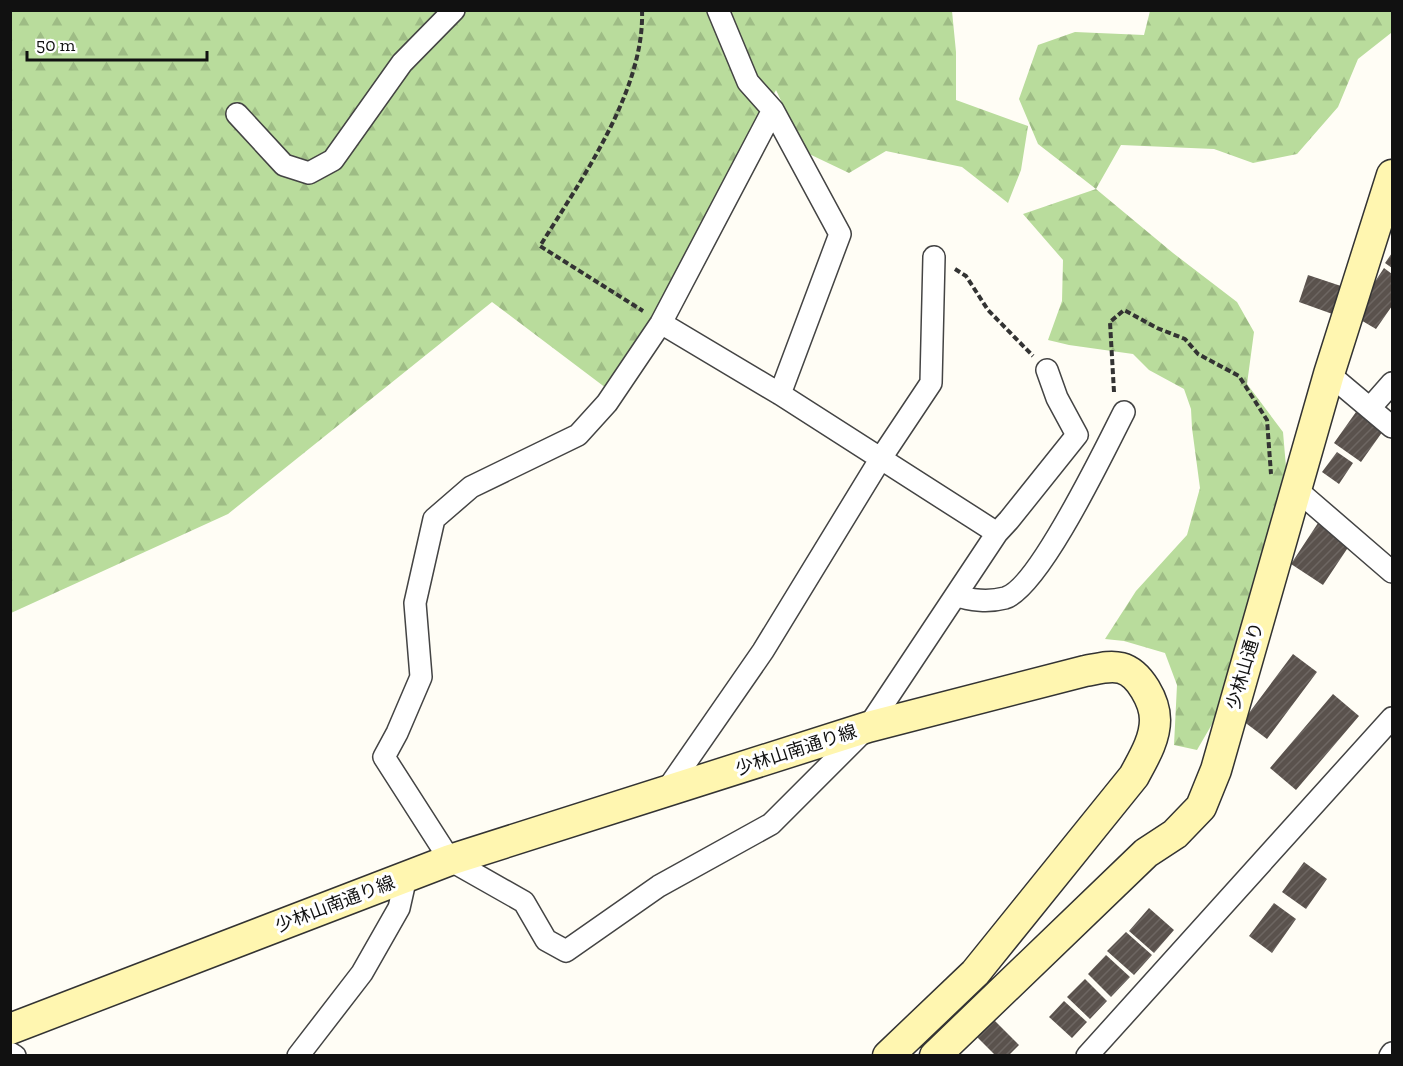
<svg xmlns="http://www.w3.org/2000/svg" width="1403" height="1066" viewBox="0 0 1403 1066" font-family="'Zilla Slab','Noto Sans JP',serif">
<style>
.forest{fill:url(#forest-firs)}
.building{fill:url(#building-hatch)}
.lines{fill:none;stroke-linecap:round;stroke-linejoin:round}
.street-casing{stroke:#444;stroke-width:24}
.secondary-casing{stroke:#333;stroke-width:33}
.path{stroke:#333;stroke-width:4;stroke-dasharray:6 3;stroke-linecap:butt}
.street{stroke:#fff;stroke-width:21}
.secondary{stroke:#fff6b0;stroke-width:30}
.labels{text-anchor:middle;stroke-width:6;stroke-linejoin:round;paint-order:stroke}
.street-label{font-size:18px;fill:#111;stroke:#fff}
</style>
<defs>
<pattern id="forest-firs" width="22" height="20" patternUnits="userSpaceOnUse" patternTransform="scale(1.5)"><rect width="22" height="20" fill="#b9dc9c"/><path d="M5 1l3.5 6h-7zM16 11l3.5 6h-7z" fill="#9ebc85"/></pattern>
<pattern id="building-hatch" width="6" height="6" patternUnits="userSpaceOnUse" patternTransform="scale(1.5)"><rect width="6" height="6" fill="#5a524d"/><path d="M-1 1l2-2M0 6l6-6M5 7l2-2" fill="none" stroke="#6d6662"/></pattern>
</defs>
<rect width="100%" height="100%" fill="#fffdf5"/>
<!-- forest -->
<path class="forest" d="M10,11H952L956,52V100L1028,126L1021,170L1008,203L962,167L886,151L849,173L805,152L776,90L658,308L606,388L492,302L228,514L11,613Z
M1150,11H1392V34L1391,33L1358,59L1338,107L1297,154L1253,163L1214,149L1121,145L1096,189L1173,253L1237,302L1254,332L1247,384L1283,432L1286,467L1253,599L1231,662L1215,719L1197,750L1174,745L1177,685L1165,653L1124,641L1105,639L1136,591L1187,535L1200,488L1192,428L1191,409L1184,389L1149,370L1133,354L1069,345L1048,340L1062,301L1063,260L1023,214L1096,189L1038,144L1019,99L1038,45L1075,32L1144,35Z"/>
<!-- building -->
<path class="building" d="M1392,253V268L1385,263Z
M1384,268L1392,274V306L1376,329L1359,319L1370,289Z
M1308,275L1347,288L1338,316L1299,302Z
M1356,412L1383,431L1361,462L1334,443Z
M1337,452L1353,463L1339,484L1322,472Z
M1318,523L1351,543L1323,585L1291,564Z
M1293,654L1317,672L1267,739L1243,721Z
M1333,694L1359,716L1296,790L1270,768Z
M1304,862L1327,879L1306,909L1282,892Z
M1274,903L1296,919L1272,953L1249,936Z
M1149,908L1174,930L1154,953L1129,931Z
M1126,932L1152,955L1134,975L1107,951Z
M1106,955L1130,977L1111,997L1088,974Z
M1085,979L1107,1001L1090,1019L1067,997Z
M1064,1001L1087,1022L1072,1038L1049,1017Z
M991,1017L1019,1045L1008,1056H996L974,1034Z"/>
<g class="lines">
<!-- street casing -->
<g class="street-casing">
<path id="street" d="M718,10L748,82L773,110L840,234L780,394
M773,110L661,323L607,403L578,435L471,487L434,519L415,603L421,677L397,733L384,757L450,860L524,902L546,940L566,951L659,886L771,824L868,727L997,533L1009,520L1077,435L1057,398L1047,370
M237,114L284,165L309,173L333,160L402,63L454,10
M661,323L780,394L997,533
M1329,374L1392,427
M1370,408L1392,383
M1297,490L1392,572
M956,595C970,601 990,602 1005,598C1039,588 1106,447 1124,412
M666,791L763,651L881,458L931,383L934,257
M10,1053L15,1056
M298,1056L362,973L399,908L406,877
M1087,1056L1392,718
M1390,1056L1392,1053"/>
</g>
<!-- secondary casing -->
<g class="secondary-casing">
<path id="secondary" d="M10,1029L450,860L868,727L1085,671C1097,669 1109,665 1121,668C1140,673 1155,702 1155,720C1155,740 1143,759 1134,776L975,973L888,1056
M935,1056L1146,853L1175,834L1201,807L1216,770L1329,374L1392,175"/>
</g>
<!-- path -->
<path class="path" d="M642,10C645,90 581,180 540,246L643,311
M955,269L966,276L988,310L1033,356
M1114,392L1110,322L1124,310L1157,328L1185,339L1198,354L1239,376L1267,420L1271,474"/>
<!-- street -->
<use href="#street" class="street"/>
<!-- secondary -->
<use href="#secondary" class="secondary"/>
</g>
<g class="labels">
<!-- street labels -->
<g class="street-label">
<text transform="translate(1245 666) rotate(-74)" y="6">少林山通り</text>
<text transform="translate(796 750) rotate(-18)" y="6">少林山南通り線</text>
<text transform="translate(335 904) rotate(-21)" y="6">少林山南通り線</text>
</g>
</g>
<!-- border -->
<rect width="1403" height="1066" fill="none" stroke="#111111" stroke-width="24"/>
<!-- scale -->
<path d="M27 51v9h180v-9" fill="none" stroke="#111111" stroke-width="3"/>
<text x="36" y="51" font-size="18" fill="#111111" stroke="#ffffff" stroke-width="4.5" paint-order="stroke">50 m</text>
</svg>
